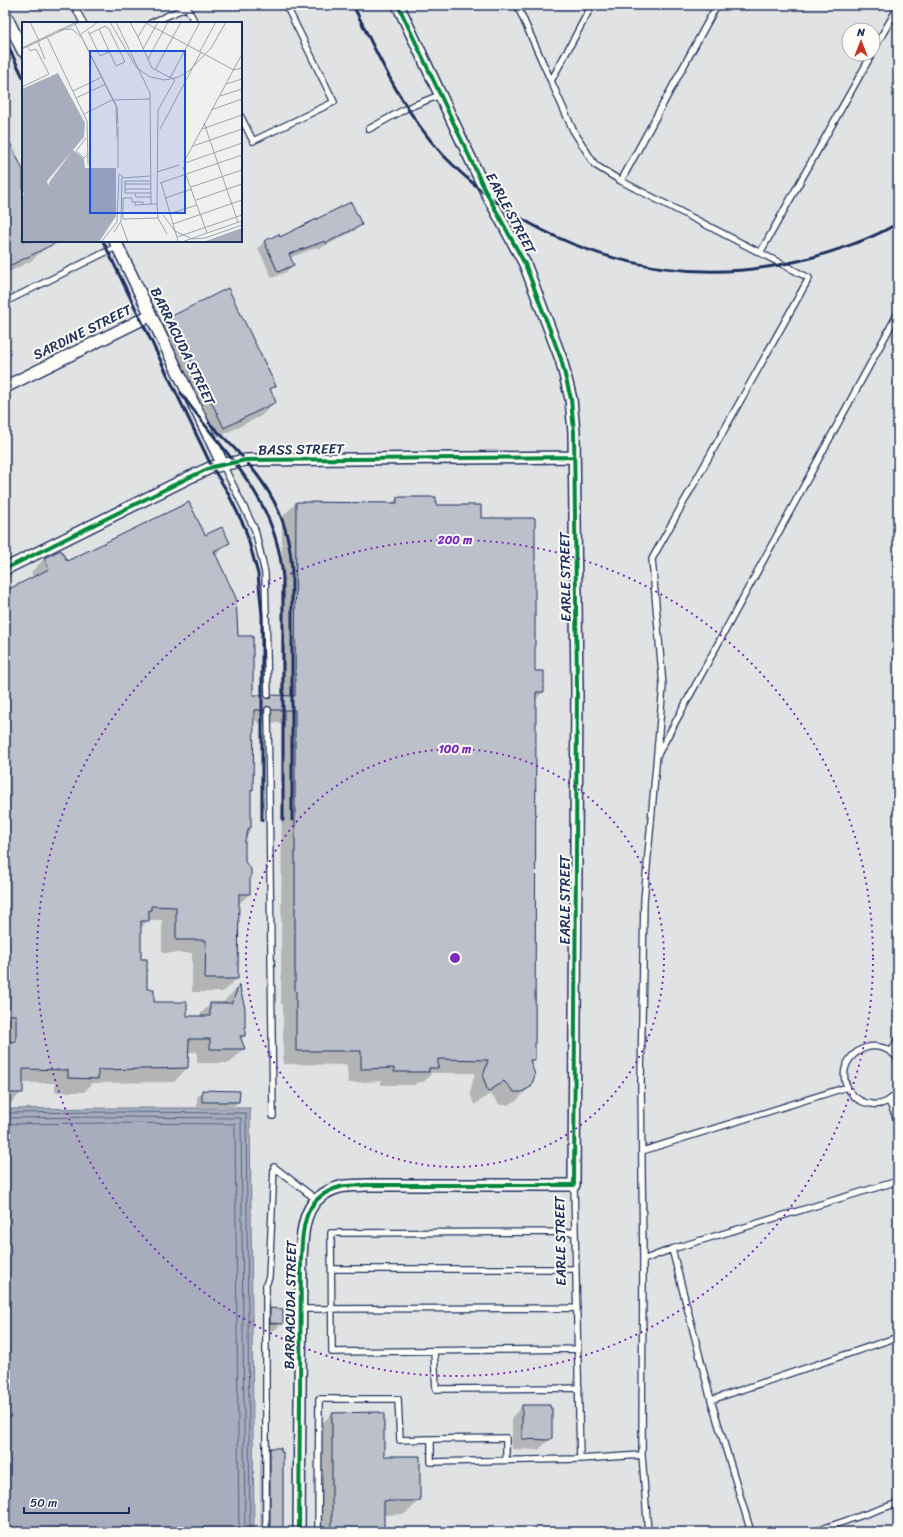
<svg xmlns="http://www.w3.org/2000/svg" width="903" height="1537" viewBox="0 0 903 1537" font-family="Sriracha,sans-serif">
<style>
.built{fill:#e0e2e3;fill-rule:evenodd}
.water{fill:#a7adbd;stroke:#6f7b97}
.shadow{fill:#0003}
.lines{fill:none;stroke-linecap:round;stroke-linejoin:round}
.shore{stroke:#536184;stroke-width:1}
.building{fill:#bbc0ca;stroke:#1b2f5e}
.lane-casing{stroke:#1b2f5e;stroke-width:8}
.street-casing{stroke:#1b2f5e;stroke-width:14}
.lane{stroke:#fdfcf7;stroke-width:5.5}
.street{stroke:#fdfcf7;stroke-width:11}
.rail{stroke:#1b2f5e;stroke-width:3}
.cycleway-casing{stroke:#fdfcf7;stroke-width:6}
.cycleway{stroke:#00873e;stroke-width:4}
.ring{fill:none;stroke:#7b2cbf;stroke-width:2;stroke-dasharray:2 4}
.labels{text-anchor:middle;stroke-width:4;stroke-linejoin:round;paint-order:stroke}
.street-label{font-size:14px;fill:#1b2f5e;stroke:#fdfcf7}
.inset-road{fill:none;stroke:#9ba3b4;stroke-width:1}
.view{fill:#1d4ed8;fill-opacity:0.15;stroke:#1d4ed8;stroke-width:2}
.inset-edge{fill:none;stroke:#1b2f5e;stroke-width:2}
.centre{fill:#7b2cbf;stroke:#fdfcf7;stroke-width:2}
.ring-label{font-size:12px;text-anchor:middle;font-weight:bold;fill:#7b2cbf;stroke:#fdfcf7;stroke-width:4;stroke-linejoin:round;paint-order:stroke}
</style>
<rect width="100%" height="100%" fill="#f0f0ee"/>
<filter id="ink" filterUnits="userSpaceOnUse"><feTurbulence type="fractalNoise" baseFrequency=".025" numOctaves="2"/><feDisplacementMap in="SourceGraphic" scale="8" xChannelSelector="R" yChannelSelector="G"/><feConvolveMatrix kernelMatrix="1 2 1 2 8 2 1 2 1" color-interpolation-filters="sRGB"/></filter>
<g filter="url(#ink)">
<!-- built -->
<path class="built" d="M5,5H898V1532H5ZM23,23H241V241H23ZM849,30H873V54H849Z"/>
<!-- water -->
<path class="water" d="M110,1108H250L254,1532H5V1109Z"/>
<!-- shadow -->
<path class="shadow" d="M5,135L23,172V241H42L45,248L31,261L5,274Z
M361,225L354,231L319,249L318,247L289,258L293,265L286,272L272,278L258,248L264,242L280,238Z
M228,290L274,386L270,391L275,402L261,416L210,441L157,332L170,318Z
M397,498L480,519L534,672L543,692L535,700L534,1059L530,1063V1087L516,1101L507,1105H500L490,1094L474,1105L470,1092L475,1073H432L424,1082H418L414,1085H381V1081L348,1083L347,1065L283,1064V1004H281L282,723H258L254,719H253L252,789L250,792V828L247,830L244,840V863L249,894L238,905L237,978L223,992H192V953H162V920H148L140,929V960L146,990L153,1003L186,1017H198L210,1004H224L225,1000L238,987L244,1036L240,1040L244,1049L230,1063H197V1052H187V1068L174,1082L93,1083L84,1092H55V1083H22V1092L8,1106H5V592L33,578L31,572L44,559L66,562L205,536L229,543L215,556L237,637L252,696L269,700L281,697L282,517L296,503L391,504Z
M203,1091L238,1102L233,1107H197V1097Z
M271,1309L282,1323L275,1330H264V1316Z
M522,1406H549L551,1438L538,1450L512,1449V1417Z
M332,1414L383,1457L419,1501L405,1514L383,1515V1532H319L318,1427Z
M271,1449L282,1532H260V1459Z"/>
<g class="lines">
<!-- shore -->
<path class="shore" d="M5,1113L110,1112L246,1113L250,1532
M5,1118L111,1117L241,1118L245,1532
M5,1124L111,1123L235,1124L239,1532"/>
</g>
<!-- building -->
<path class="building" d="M5,132L23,170V241H60L5,268Z
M351,202L362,225L326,243L325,241L289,254L294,265L278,272L264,241L279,234L280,237Z
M228,288L276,386L270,389L276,402L224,428L170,317Z
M397,497H436V505H481V518H535V671H544V692H536L535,1060H530L535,1075L531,1087L521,1092H514L504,1081L488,1092L483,1077L488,1060L438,1059V1068H429V1072H394V1068L361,1069V1051H296V991H295V710H272L268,706L266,707L264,710H254L253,790H251V828H249L245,840V862L251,869V877L250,878V894H239L238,979H205L206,940H176V907L151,906V910H149V921H141V959H147V989H154V1002H187V1016H210V1003H232L239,985L245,1008V1036H240L245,1049H210V1039H189L188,1068L98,1070V1079L68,1078V1070L23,1069V1093H5V1041L16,1042V1015H6V1002H5V591L49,569L44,558L61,550L67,561L189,502L205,535L222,527L230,543L214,551L236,598L238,636H253V695H264L268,699L271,698L272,695L295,696L296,502L397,503Z
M202,1090L240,1091L239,1102H202Z
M270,1308L283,1309V1324L270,1323Z
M522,1405H550V1408H552V1438L549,1440L522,1439Z
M380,1412V1413H384V1456H420V1501H384V1532H332V1413Z
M270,1448H281V1452H283V1532H270Z"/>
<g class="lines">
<!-- lane casing -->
<g class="lane-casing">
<path id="lane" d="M74,5L83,23
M186,5L195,23
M517,5L551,81L592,5
M151,23L187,7
M873,51L898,7
M551,81L573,130L595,165L621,181L809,278L652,559L663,686L644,900L641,1081L643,1260L642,1455
M241,117L253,141L334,102L286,5
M369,129L407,108L440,95
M621,181L717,5
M760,253L872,54
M5,302L118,246
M223,465L255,530L265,573L268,695
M268,710L273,1116
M658,754L898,313
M891,1052L898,1039
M898,1059C875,1029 830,1059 849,1090C854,1098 862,1103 872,1104C882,1106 892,1100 898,1092
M889,1101L898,1122
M642,1151L847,1087
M574,1185L580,1459
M575,1232L331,1233L332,1352L578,1349
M672,1249L711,1400L751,1532
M643,1260L672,1249L898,1181
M332,1269H576
M301,1309L577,1308
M434,1351L436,1389L579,1388
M711,1400L898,1337
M506,1460V1438L431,1439V1462L580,1459L642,1455L648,1532
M266,1532V1285L269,1277L274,1167L317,1200
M318,1532L319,1399H398L400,1440L431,1439
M813,1532L898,1503"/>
</g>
<!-- street casing -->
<g class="street-casing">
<path id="street" d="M5,14L23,51
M115,241L223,465
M5,387L151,315
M5,569L188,478L212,467L246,460L574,457
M299,1532L301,1258C303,1227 303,1197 340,1187C347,1185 357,1186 365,1185H574L577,688L574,432L571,399L561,359L525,264L487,194L398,5"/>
</g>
<!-- lane -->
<use href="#lane" class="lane"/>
<!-- street -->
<use href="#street" class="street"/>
<!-- rail -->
<path class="rail" d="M353,5C379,58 403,111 443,155C540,257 682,295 817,256C844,248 874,238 898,223
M5,40L23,77
M103,241L212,467L227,491L245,528L258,574L262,615V820
M181,393C225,456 277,497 283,579V820
M209,423C256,468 291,507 292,575V820"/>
<!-- cycleway casing -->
<g class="cycleway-casing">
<path id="cycleway" d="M5,569L188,478L212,467L246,460L574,457
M299,1532L301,1258C303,1227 303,1197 340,1187C347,1185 357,1186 365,1185H574L577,688L574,432L571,399L561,359L525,264L487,194L398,5"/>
</g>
<!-- cycleway -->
<use href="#cycleway" class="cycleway"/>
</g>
</g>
<!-- distance rings -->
<g class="ring">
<circle cx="455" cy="958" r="209"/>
<circle cx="455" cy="958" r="418"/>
</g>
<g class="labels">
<!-- street labels -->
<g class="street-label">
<text transform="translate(511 213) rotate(62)" y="5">EARLE STREET</text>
<text transform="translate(82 332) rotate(-26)" y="5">SARDINE STREET</text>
<text transform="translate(183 346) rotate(64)" y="5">BARRACUDA STREET</text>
<text transform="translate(301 449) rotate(-1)" y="5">BASS STREET</text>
<text transform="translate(565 577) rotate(-91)" y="5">EARLE STREET</text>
<text transform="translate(565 900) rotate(-90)" y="5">EARLE STREET</text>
<text transform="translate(560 1241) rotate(-91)" y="5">EARLE STREET</text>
<text transform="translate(290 1305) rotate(-89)" y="5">BARRACUDA STREET</text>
</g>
</g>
<!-- overview -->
<g transform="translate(22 22)">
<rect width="220" height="220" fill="#f0f0ee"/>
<path d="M36,51L63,101L62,115L51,128L62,137L63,146H94V194L77,220H0V175L2,172L0,168V67ZM220,206V220H181Z" fill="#a7adbd"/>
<path d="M51,128L28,159L26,164L25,159Z" fill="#f0f0ee"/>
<path class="inset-road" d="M8,0L17,19M52,0L95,85L96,102M88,0L114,45L128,55L143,58L157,55L168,48L189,26L204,0M94,0L128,71L129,182M108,0L116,15L125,0M124,1L212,48L220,46M37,8L50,7L60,16L94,84L95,115M66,9L78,34L87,30M59,12L76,0M67,12L83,4L87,7L103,40L94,44L77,7M25,15L65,99L66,143M116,15L126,37L146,0M16,20L23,37M0,26L54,0M0,27L58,0M121,27L136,0M178,29L194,0M126,37L130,46L153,58L136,88L135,182M133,48L159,0M148,56L178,0M204,62L220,57M0,65L27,52L14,27L8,29L6,25M51,69L80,55M198,74L220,67M54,76L84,62M189,88L220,77M62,92L90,78L128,77M182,101L216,200M96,104V146M138,107L179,30M180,107L220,93M64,116L54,129L62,136L66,132M171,124L220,107M162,140L220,32M163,141L220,121M161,145L185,211L220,199M135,150L157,143M128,159H103V171H129M139,160L151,202L220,178M138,161L220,133M103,162H128M169,165L220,148M103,167H128M113,171L114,175H128M143,176L170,167M174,178L220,162M113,180H110V176H101V197L136,196L135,182H129L113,183V180H121V183M147,192L175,183M141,193L153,209L170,217L183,216L220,203M136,196L145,212M99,201L106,220M151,202L155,215M92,210L99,199L100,156L128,154M79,220L95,200L97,152L101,155M156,220L155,215L220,193M160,220L185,211"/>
<path class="view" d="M68,29H163V191H68Z"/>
<rect width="220" height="220" class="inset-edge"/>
</g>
<circle cx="455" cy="958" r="6" class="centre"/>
<g class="ring-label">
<text x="455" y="544">200 m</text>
<text x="455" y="753">100 m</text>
</g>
<!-- margin -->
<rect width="903" height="1537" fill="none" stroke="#fdfcf7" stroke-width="20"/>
<rect x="10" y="10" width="883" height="1517" fill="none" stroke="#1b2f5e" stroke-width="1.5" filter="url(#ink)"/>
<!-- north arrow -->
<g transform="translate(861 42)"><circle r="19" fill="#fdfcf7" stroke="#a3aaba"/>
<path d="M0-3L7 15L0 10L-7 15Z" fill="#c8321e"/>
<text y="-6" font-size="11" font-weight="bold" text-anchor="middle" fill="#1b2f5e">N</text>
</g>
<!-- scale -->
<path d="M24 1507v6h105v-6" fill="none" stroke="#1b2f5e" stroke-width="2"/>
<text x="30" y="1507" font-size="12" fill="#1b2f5e" stroke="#fdfcf7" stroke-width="3" paint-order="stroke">50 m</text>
</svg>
